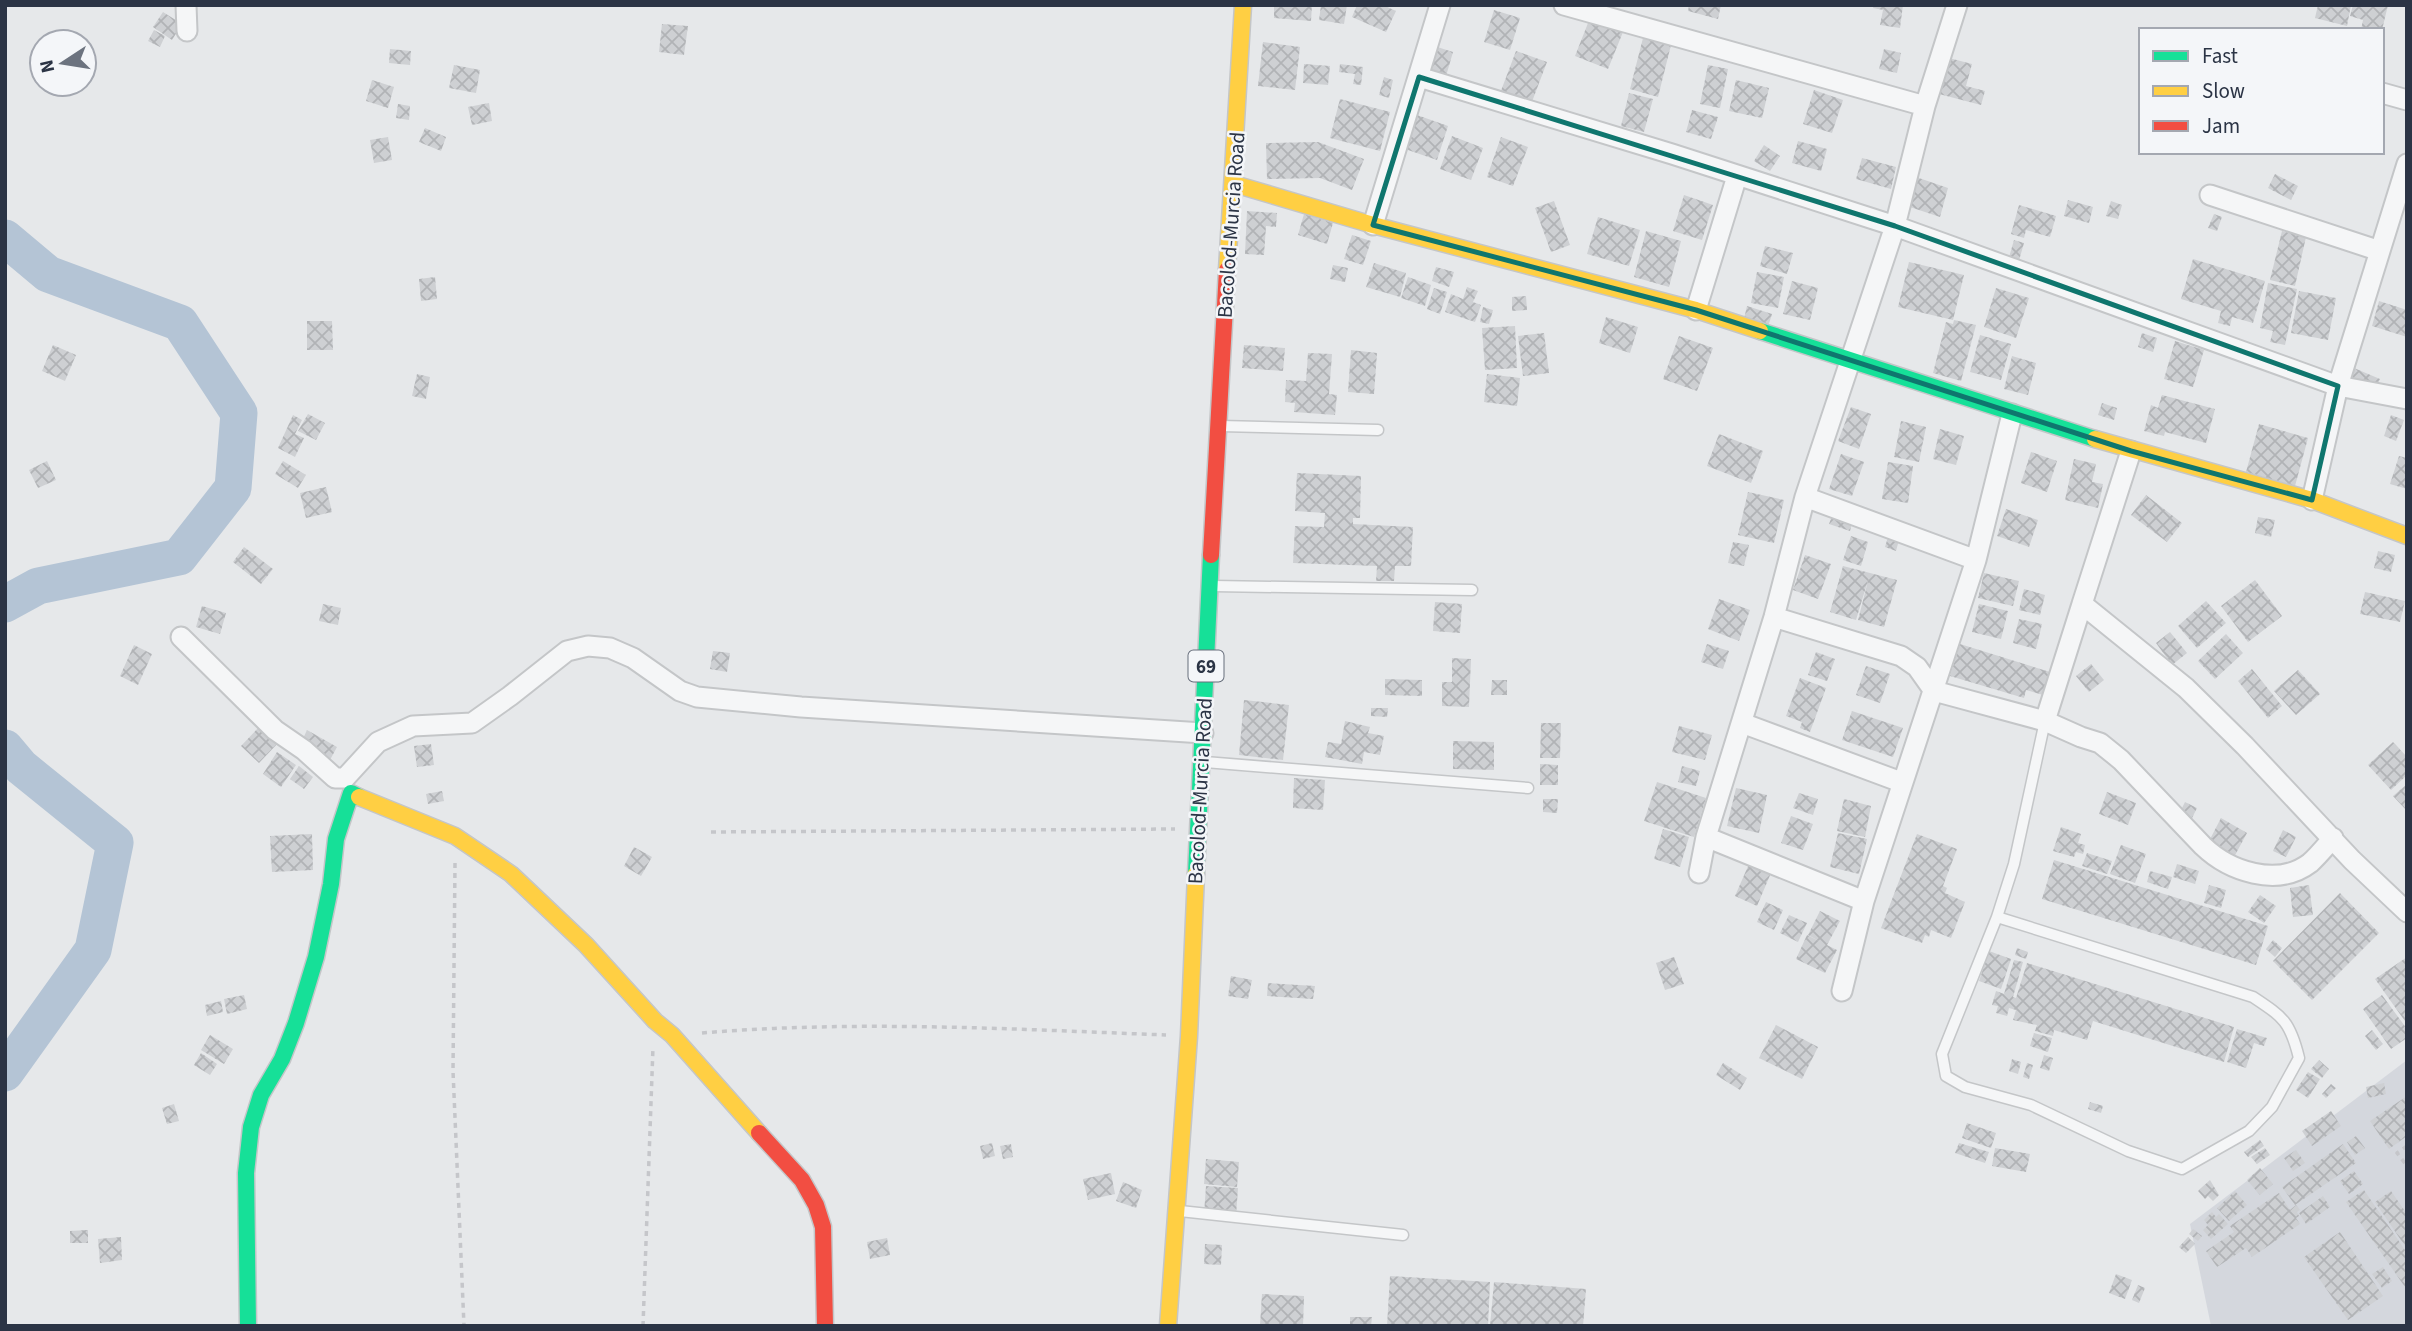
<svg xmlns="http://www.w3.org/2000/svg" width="2412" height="1331" viewBox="0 0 2412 1331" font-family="'Source Sans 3',sans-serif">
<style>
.built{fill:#d4d7dd}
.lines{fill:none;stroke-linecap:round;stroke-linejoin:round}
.river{stroke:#b4c4d5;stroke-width:37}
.building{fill:url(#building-cross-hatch)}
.lane-casing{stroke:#c4c6c8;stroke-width:13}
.street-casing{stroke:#c4c6c8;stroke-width:23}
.fast-casing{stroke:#c4c6c8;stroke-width:19}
.slow-casing{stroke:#c4c6c8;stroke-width:19}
.jam-casing{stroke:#c4c6c8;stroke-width:19}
.path{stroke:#c5c6ca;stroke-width:3.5;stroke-dasharray:5 5;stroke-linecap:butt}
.lane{stroke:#f5f6f7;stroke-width:10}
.street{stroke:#f5f6f7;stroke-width:19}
.fast{stroke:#16e098;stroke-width:16}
.slow{stroke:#ffcf43;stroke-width:16}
.jam{stroke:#f24e42;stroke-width:16}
.marked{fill:none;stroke:#0f766e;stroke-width:5;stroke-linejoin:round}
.labels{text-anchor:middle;stroke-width:5;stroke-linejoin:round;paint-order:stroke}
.shield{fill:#f4f6f9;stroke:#676e7b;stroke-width:2}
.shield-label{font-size:19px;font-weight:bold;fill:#2b3445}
.street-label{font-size:21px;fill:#2b3445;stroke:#f4f6f9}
</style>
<defs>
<pattern id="building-cross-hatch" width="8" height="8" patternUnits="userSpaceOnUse" patternTransform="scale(1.75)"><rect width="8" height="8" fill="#ced0d3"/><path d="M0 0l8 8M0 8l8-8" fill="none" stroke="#b1b3b6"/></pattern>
</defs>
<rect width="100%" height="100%" fill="#e6e8ea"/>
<!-- built -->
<path class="built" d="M2407,1060V1326H2211L2190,1224Z"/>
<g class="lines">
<!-- river -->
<path class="river" d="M5,238L48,274L180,323L239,413L233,488L179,557L38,586L5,604
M5,748L21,767L115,843L93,950L5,1073"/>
</g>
<!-- building -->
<path class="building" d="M1274,5H1312L1311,21L1274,18Z
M1321,5H1347L1344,24L1319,20Z
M1357,5H1383L1396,11L1386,32L1352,17Z
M1689,5H1721L1718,19L1688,11Z
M1874,5H1903L1900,28L1880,25L1883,10L1873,8Z
M2318,5H2351L2347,26L2315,18Z
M2353,5H2388L2382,30H2361L2363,20L2350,16Z
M1494,10L1520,18L1510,50L1484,42Z
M163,12L182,24L172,40L153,27Z
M1590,18L1623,32L1608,69L1575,56Z
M662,24L688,26L684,55L659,52Z
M154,30L165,36L160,47L148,41Z
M1643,38L1671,45L1658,97L1630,89Z
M1263,42L1300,47L1295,90L1258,86Z
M1431,45L1453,52L1444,83L1423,77Z
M390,49L411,51L410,65L389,63Z
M1884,49L1901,53L1897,73L1879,69Z
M1516,51L1547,62L1530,107L1499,96Z
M1949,58L1972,64L1966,86L1985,91L1981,105L1939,94Z
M1304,64L1330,66L1328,85L1303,83Z
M1340,64L1363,67L1361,85L1353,84L1355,74L1339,72Z
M454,65L480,70L476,93L449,88Z
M1708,65L1728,69L1720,108L1700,104Z
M1384,77L1393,80L1389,98L1379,95Z
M372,80L394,87L388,108L366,101Z
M1736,80L1769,88L1762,118L1729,111Z
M1814,90L1843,100L1832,133L1803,124Z
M1629,93L1653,99L1644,132L1621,126Z
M1340,99L1390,112L1380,151L1330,138Z
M489,103L492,121L472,125L468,107Z
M398,104L410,106L409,120L396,118Z
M1692,110L1718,117L1711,139L1686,132Z
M1417,115L1448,126L1437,160L1405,149Z
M425,128L446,137L441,151L419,142Z
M1452,136L1483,148L1471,180L1440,169Z
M388,137L392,160L374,163L370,140Z
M1501,137L1528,147L1513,186L1487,177Z
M1798,141L1827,149L1821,171L1792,163Z
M1318,142L1364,159L1352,190L1320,178L1267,179L1266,143Z
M1764,145L1780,156L1770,171L1754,161Z
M1862,158L1896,167L1891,189L1856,179Z
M2275,174L2298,186L2291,200L2268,188Z
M1916,177L1948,188L1940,217L1907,206Z
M1684,195L1713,205L1702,240L1673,231Z
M2068,200L2093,207L2089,223L2064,216Z
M1554,201L1570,245L1551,252L1535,208Z
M2111,201L2122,205L2118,219L2106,216Z
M2019,205L2056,216L2050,237L2026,230L2024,238L2011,234Z
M1247,211L1277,213L1276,227L1266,226L1264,255L1245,254Z
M1304,214L1333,223L1327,244L1298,235Z
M2214,214L2222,217L2217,231L2208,228Z
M1598,217L1640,230L1629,266L1587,254Z
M1646,231L1681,241L1669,287L1634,277Z
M2282,231L2306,237L2295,286L2270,280Z
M1352,235L1371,241L1363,265L1344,259Z
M2014,240L2024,243L2018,264L2008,261Z
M1765,246L1793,253L1787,274L1760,266Z
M2193,259L2265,281L2253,323L2232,317L2230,326L2218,323L2221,311L2181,299Z
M1909,262L1964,275L1953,320L1898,307Z
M1374,263L1406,273L1400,297L1366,287Z
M1333,265L1348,268L1345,282L1330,279Z
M1436,267L1454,272L1449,287L1432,281Z
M1757,272L1784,277L1778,308L1751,303Z
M435,277L437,299L421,301L419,279Z
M1408,277L1431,285L1425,306L1401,298Z
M1792,281L1818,288L1810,320L1783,314Z
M2268,283L2297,289L2285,345L2270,342L2273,331L2260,328Z
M1467,287L1478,291L1473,302L1481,305L1475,322L1445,312L1451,294L1463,299Z
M1434,288L1447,292L1440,314L1427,309Z
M1996,288L2029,298L2016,338L1984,327Z
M2299,291L2336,298L2328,340L2291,333Z
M1526,296L1527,310L1512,311V297Z
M2379,301L2407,310V337L2372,326Z
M1747,306L1772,314L1767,330L1743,323Z
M1483,307L1493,310L1489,324L1480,322Z
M1606,317L1638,327L1630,353L1599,343Z
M1954,320L1976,325L1961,381L1933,373L1946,322L1953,324Z
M307,321H332L333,350H307Z
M1515,326L1517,368L1485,370L1482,328Z
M1544,333L1549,373L1523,376L1518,336Z
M2142,333L2157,338L2153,352L2138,347Z
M1980,335L2011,344L2001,380L1970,372Z
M1679,336L1713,348L1697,391L1663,379Z
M2175,341L2204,350L2193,387L2164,379Z
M53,345L76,355L65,381L42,371Z
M1244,345L1285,348L1283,371L1242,368Z
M1351,350L1377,353L1374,394L1348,392Z
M1308,353L1332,354L1329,394L1337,395L1335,415L1294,412L1295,403L1285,402L1286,380L1306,381Z
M2012,356L2036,363L2028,395L2004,389Z
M2354,368L2380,379L2376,388L2351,377Z
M417,374L430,377L426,399L412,396Z
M1487,374L1520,378L1517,406L1484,402Z
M2162,395L2215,409L2206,443L2165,432L2164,436L2144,431L2151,405L2158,408Z
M2102,403L2117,408L2114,420L2098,415Z
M1851,407L1871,414L1859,449L1838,441Z
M308,414L325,423L316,440L298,431Z
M293,415L302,420L295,434L304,438L295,457L278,448Z
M2391,415L2404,420L2396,441L2384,436Z
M1901,421L1926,427L1919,462L1894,457Z
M2259,424L2308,438L2295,486L2246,472Z
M1940,429L1964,436L1956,465L1933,459Z
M1719,434L1763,451L1751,483L1707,466Z
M2031,452L2057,461L2047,492L2021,483Z
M1841,454L1864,462L1852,496L1829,489Z
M2399,456L2407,458V489L2390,484Z
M2074,459L2096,464L2092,482L2103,484L2098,508L2065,500Z
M47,461L56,480L38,488L29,470Z
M283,461L306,475L298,488L275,474Z
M1888,462L1913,466L1908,503L1882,499Z
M1297,473L1361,476L1360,518H1353V524L1413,527L1411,566H1395L1394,581H1376L1377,566L1293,563L1295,526L1324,527L1325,513L1295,511Z
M326,487L332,512L306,518L300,493Z
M1748,492L1784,500L1774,543L1738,535Z
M2146,495L2182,523L2167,542L2131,515Z
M2006,509L2038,520L2029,547L1997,536Z
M1833,513L1853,519L1850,531L1829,524Z
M2258,517L2275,520L2271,537L2255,533Z
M1851,536L1868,542L1861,566L1843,560Z
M1888,537L1899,540L1896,551L1885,547Z
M1733,542L1749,545L1744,566L1728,563Z
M244,547L273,569L261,584L233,562Z
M2378,551L2395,555L2391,572L2374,568Z
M1805,555L1831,564L1818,599L1793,590Z
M1843,566L1897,580L1884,627L1858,620L1869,577L1856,620L1830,612Z
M1984,573L2019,581L2013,606L1978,598Z
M2255,580L2282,616L2248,642L2221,606Z
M2024,589L2045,595L2040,615L2019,610Z
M2365,592L2405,601L2400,622L2360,614Z
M1719,599L1750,610L1739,641L1708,629Z
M2206,601L2226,623L2197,648L2178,626Z
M1435,602L1462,604L1460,633L1433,631Z
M323,604L341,608L338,625L319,621Z
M1979,604L2008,611L2001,639L1972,632Z
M202,606L226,613L220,634L196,627Z
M2019,619L2042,624L2036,649L2013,643Z
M2170,632L2187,653L2172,665L2156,643Z
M2226,634L2243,653L2215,679L2198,661Z
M1707,644L1729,651L1723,669L1701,662Z
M1960,644L2050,672L2043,695L2026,690L2024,698L1950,676Z
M134,645L152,654L138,685L120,676Z
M713,651L730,653L727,672L710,669Z
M1816,652L1835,659L1827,681L1808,675Z
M1452,658L1471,659L1469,707L1442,706V682H1452Z
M2091,664L2104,680L2089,692L2076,676Z
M1866,666L1890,674L1880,703L1856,695Z
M2252,669L2282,706L2268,718L2238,681Z
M2298,670L2320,694L2296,715L2274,691Z
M1800,678L1826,688L1810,732L1800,728L1802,722L1786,716Z
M1385,679L1422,680V696L1385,695Z
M1492,680H1507V695H1491Z
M1244,700L1289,705L1283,760L1239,755Z
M1371,708H1388L1387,717L1371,716Z
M1852,711L1903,728L1893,757L1842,740Z
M1345,721L1370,727L1368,733L1384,736L1380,755L1364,752L1362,764L1325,757L1328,742L1341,744Z
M1541,723H1561L1560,758H1540Z
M261,725L279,742L259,763L241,746Z
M1679,726L1712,735L1705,760L1672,752Z
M307,730L337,747L330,760L301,743Z
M1453,741L1494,742V770L1453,769Z
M2393,742L2407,757V775L2391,790L2368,765Z
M431,744L434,765L417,767L414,746Z
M277,752L296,765L281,787L263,774Z
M1540,764L1558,765V785H1540Z
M299,766L313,777L304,789L290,779Z
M1682,766L1700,771L1696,786L1678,782Z
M1294,778L1325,780L1323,810L1293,808Z
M1657,782L1706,798L1694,837L1644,821Z
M2407,784V811L2393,796Z
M1736,788L1767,795L1759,833L1727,826Z
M442,791L444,801L428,804L426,794Z
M2107,792L2136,803L2128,825L2099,814Z
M1799,793L1818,799L1813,815L1793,808Z
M1543,799H1558L1557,813L1543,812Z
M1844,799L1871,806L1865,837L1837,831Z
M2185,802L2197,808L2192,818L2180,812Z
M1791,816L1813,824L1803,850L1781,843Z
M2221,818L2247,833L2233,859L2207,845Z
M2061,827L2081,834L2078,843L2085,845L2083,854L2076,852L2074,857L2053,851Z
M1663,829L1689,837L1680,867L1654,859Z
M2283,830L2296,837L2286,857L2273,851Z
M1838,833L1867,839L1859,874L1830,867Z
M312,834L313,870L272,872L270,836Z
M1917,834L1957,849L1943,886L1947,888L1945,893L1965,902L1951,938L1931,930L1929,937L1925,935L1922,943L1881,928Z
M2121,845L2146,854L2135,883L2110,874Z
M634,847L652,857L641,876L624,866Z
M2087,853L2112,861L2107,874L2082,866Z
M2054,860L2268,926L2256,965L2042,899Z
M1749,864L1771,873L1757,906L1735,896Z
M2177,864L2199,871L2195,884L2173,877Z
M2150,871L2172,877L2168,889L2147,882Z
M2209,885L2226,890L2221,908L2204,903Z
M2309,885L2313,915L2293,917L2290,888Z
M2340,893L2379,933L2312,1000L2273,961Z
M2260,895L2276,906L2264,923L2248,912Z
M1766,902L1783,910L1774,930L1757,922Z
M1820,911L1840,921L1827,945L1837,950L1825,973L1796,959L1807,935L1821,942L1808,935Z
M1789,915L1807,923L1798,942L1780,933Z
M2273,940L2282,948L2275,957L2266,949Z
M2017,948L2028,952L2026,959L2015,955Z
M1989,951L2011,959L2001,989L1979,981Z
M1674,957L1684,984L1665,990L1656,963Z
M2407,957V1024L2375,979Z
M2014,960L2023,962L2013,997L2016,998L2027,963L2234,1027L2224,1062L2093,1021L2087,1040L2054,1030L2053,1036L2035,1031L2037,1025L2013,1020L2016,1010L2009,1008L2007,1016L1996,1013L1998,1006L1992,1005L1996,991L2004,994Z
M1231,976L1252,980L1248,999L1228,996Z
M1268,983L1315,986L1313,999L1267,996Z
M244,995L247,1009L227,1014L224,999Z
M2382,995L2407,1029V1038L2391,1049L2363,1009Z
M221,1001L223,1012L207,1016L205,1005Z
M1776,1025L1818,1047L1802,1079L1759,1058Z
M2237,1029L2267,1038L2264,1046L2254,1043L2246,1068L2227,1062Z
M2372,1030L2383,1044L2376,1050L2365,1036Z
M2034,1033L2052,1038L2048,1052L2030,1046Z
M210,1035L233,1049L224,1064L201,1050Z
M201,1053L217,1064L210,1075L194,1065Z
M2044,1055L2053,1058L2049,1071L2040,1068Z
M2012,1059L2021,1062L2018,1074L2009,1071Z
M2319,1060L2329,1069L2322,1078L2311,1069Z
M1723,1063L1747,1078L1740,1090L1716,1075Z
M2027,1063L2033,1065L2029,1079L2023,1077Z
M2308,1072L2320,1079L2308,1098L2296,1090Z
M2384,1083L2386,1094L2368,1098L2366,1087Z
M2331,1084L2336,1088L2326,1098L2322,1094Z
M2407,1096V1136L2389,1149L2370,1121Z
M2090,1102L2103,1106L2101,1113L2088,1109Z
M174,1104L179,1121L167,1124L162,1108Z
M2331,1111L2341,1126L2312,1146L2302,1131Z
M1967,1123L1996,1133L1991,1148L1962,1138Z
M2356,1136L2365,1148L2355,1155L2347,1142Z
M2260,1140L2264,1146L2248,1157L2244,1152Z
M992,1143L995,1156L983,1159L980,1146Z
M1959,1143L1989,1152L1985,1163L1955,1153Z
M1011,1144L1013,1157L1003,1159L1000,1146Z
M2343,1144L2356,1163L2295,1205L2282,1187Z
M1995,1148L2030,1154L2026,1172L1992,1166Z
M2265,1148L2270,1155L2257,1164L2251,1157Z
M2296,1150L2305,1163L2293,1171L2284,1158Z
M1206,1159L1239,1162L1237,1187L1204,1184Z
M2260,1168L2273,1184L2260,1195L2247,1180Z
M2354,1171L2363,1184L2349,1194L2340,1181Z
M1111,1173L1115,1194L1088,1200L1083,1179Z
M2210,1180L2219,1195L2213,1201L2208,1196L2205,1199L2198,1191Z
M1123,1182L1142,1190L1136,1208L1116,1201Z
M1206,1186L1238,1188L1236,1216L1204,1214Z
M2364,1190L2407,1253V1290L2346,1202Z
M2235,1191L2247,1205L2229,1221L2217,1208Z
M2391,1191L2407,1214V1249L2375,1202Z
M2279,1193L2290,1210L2296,1205L2300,1210L2297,1212L2299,1216L2296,1218L2300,1224L2252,1257L2246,1248L2217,1267L2206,1251L2234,1232L2230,1226Z
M2323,1196L2330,1207L2306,1224L2299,1213Z
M2212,1212L2216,1217L2219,1214L2228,1224L2211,1239L2203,1230L2208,1225L2204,1220Z
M2193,1229L2202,1236L2198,1241L2189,1234Z
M88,1230V1243H70V1231Z
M2340,1232L2383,1296L2348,1320L2304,1257Z
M121,1237L122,1260L100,1263L98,1239Z
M2188,1237L2195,1244L2186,1253L2179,1247Z
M887,1238L890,1255L870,1259L867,1242Z
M1205,1244L1222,1245L1221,1265L1204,1264Z
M2383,1267L2392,1281L2382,1288L2372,1274Z
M2116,1274L2132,1280L2125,1299L2109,1293Z
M1390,1276L1490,1282L1488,1326H1387Z
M1494,1282L1586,1289L1583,1326H1490Z
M2138,1285L2145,1288L2139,1303L2132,1300Z
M1262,1294L1304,1296L1303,1326L1260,1325Z
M1350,1317H1372L1371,1326H1350Z"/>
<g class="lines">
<!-- lane casing -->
<g class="lane-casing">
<path id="lane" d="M1221,426L1378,430
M1214,586L1472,590
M1205,762L1528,788
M1997,917L2253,997C2283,1017 2290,1021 2299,1058L2272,1107L2249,1131L2182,1169L2128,1151L2031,1105L1965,1087L1946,1076L1942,1054L1997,917L2014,864L2045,721
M1180,1211L1403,1235"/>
</g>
<!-- street casing -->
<g class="street-casing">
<path id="street" d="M186,5L187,31
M1564,5L1925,106
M1419,77L1672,154L1895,226L2338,386L2407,399
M2382,93L2407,100
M2210,195L2380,251
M1373,225L1440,5
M1696,310L1737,176
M2131,451L2082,604L2186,688L2245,746L2352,860L2407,912
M1805,497L1976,560
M2312,500L2338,386L2407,164
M1774,617L1901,656L1917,667L1934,691L2045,721L2081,737L2100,743L2121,760L2203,846C2229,871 2277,888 2310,863C2318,856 2326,846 2333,838
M181,637L275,730L304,750L335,778H345L378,742L413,726L472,723L510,696L567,651L588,646L610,648L633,658L680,691L697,697L801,707L1203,733
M2045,721L2082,604
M1742,723L1901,782
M1706,837L1864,901
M1699,873L1706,837L1774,617L1805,497L1895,226L1925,106L1957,5
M1842,991L1864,901L1976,560L2012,414"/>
</g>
<!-- fast casing -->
<g class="fast-casing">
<path id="fast" d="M1760,331L2095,439
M1196,874L1211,555
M248,1326L246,1173L251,1127L261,1095L282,1059L296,1023L316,957L331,884L336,839L351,793L359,797"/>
</g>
<!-- slow casing -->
<g class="slow-casing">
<path id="slow" d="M1234,184L1373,225L1696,310L1760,331
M1227,270L1243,5
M2095,439L2312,500L2407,536
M359,797L455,836L511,874L586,945L655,1021L672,1035L759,1133
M1168,1326L1189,1036L1196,874"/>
</g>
<!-- jam casing -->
<g class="jam-casing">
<path id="jam" d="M1211,555L1227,270
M759,1133L802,1180L816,1205L823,1227L825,1326"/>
</g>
<!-- path -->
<path class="path" d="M711,832L1175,829
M455,863L453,1071L464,1326
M702,1033C856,1020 1011,1029 1166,1035
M2407,1146L2397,1153L2407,1166
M643,1326L653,1047"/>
<!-- lane -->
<use href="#lane" class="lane"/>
<!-- street -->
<use href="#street" class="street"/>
<!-- fast -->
<use href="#fast" class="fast"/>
<!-- slow -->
<use href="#slow" class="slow"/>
<!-- jam -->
<use href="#jam" class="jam"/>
</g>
<!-- marked area -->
<path class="marked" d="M1419,77L1895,226L2338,386L2312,500L2131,451L1696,310L1373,225Z"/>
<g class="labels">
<!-- shield labels -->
<rect class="shield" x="1188.5" y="650.5" width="35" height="31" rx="5"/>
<g class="shield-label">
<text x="1206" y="673">69</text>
</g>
<!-- street labels -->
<g class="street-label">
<text transform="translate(1231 225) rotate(-86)" y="7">Bacolod-Murcia Road</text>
<text transform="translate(1200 791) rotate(-87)" y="7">Bacolod-Murcia Road</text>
</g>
</g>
<!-- border -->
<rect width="2412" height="1331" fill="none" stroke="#2b3445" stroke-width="14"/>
<!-- legend -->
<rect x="2139" y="28" width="245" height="126" fill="#f4f6f9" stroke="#a4a8b1" stroke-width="2"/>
<rect x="2153" y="51" width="35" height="10" fill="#16e098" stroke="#a4a8b1" stroke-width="2"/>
<text x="2202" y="63" font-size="21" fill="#2b3445">Fast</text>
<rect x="2153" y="86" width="35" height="10" fill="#ffcf43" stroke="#a4a8b1" stroke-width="2"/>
<text x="2202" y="98" font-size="21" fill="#2b3445">Slow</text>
<rect x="2153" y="121" width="35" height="10" fill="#f24e42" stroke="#a4a8b1" stroke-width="2"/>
<text x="2202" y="133" font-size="21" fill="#2b3445">Jam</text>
<!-- north arrow -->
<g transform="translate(63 63) rotate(258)"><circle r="33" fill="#f4f6f9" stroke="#a4a8b1" stroke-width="2"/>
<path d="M0-5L12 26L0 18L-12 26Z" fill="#6c737f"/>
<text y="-10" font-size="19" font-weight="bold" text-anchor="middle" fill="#2b3445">N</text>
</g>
</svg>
